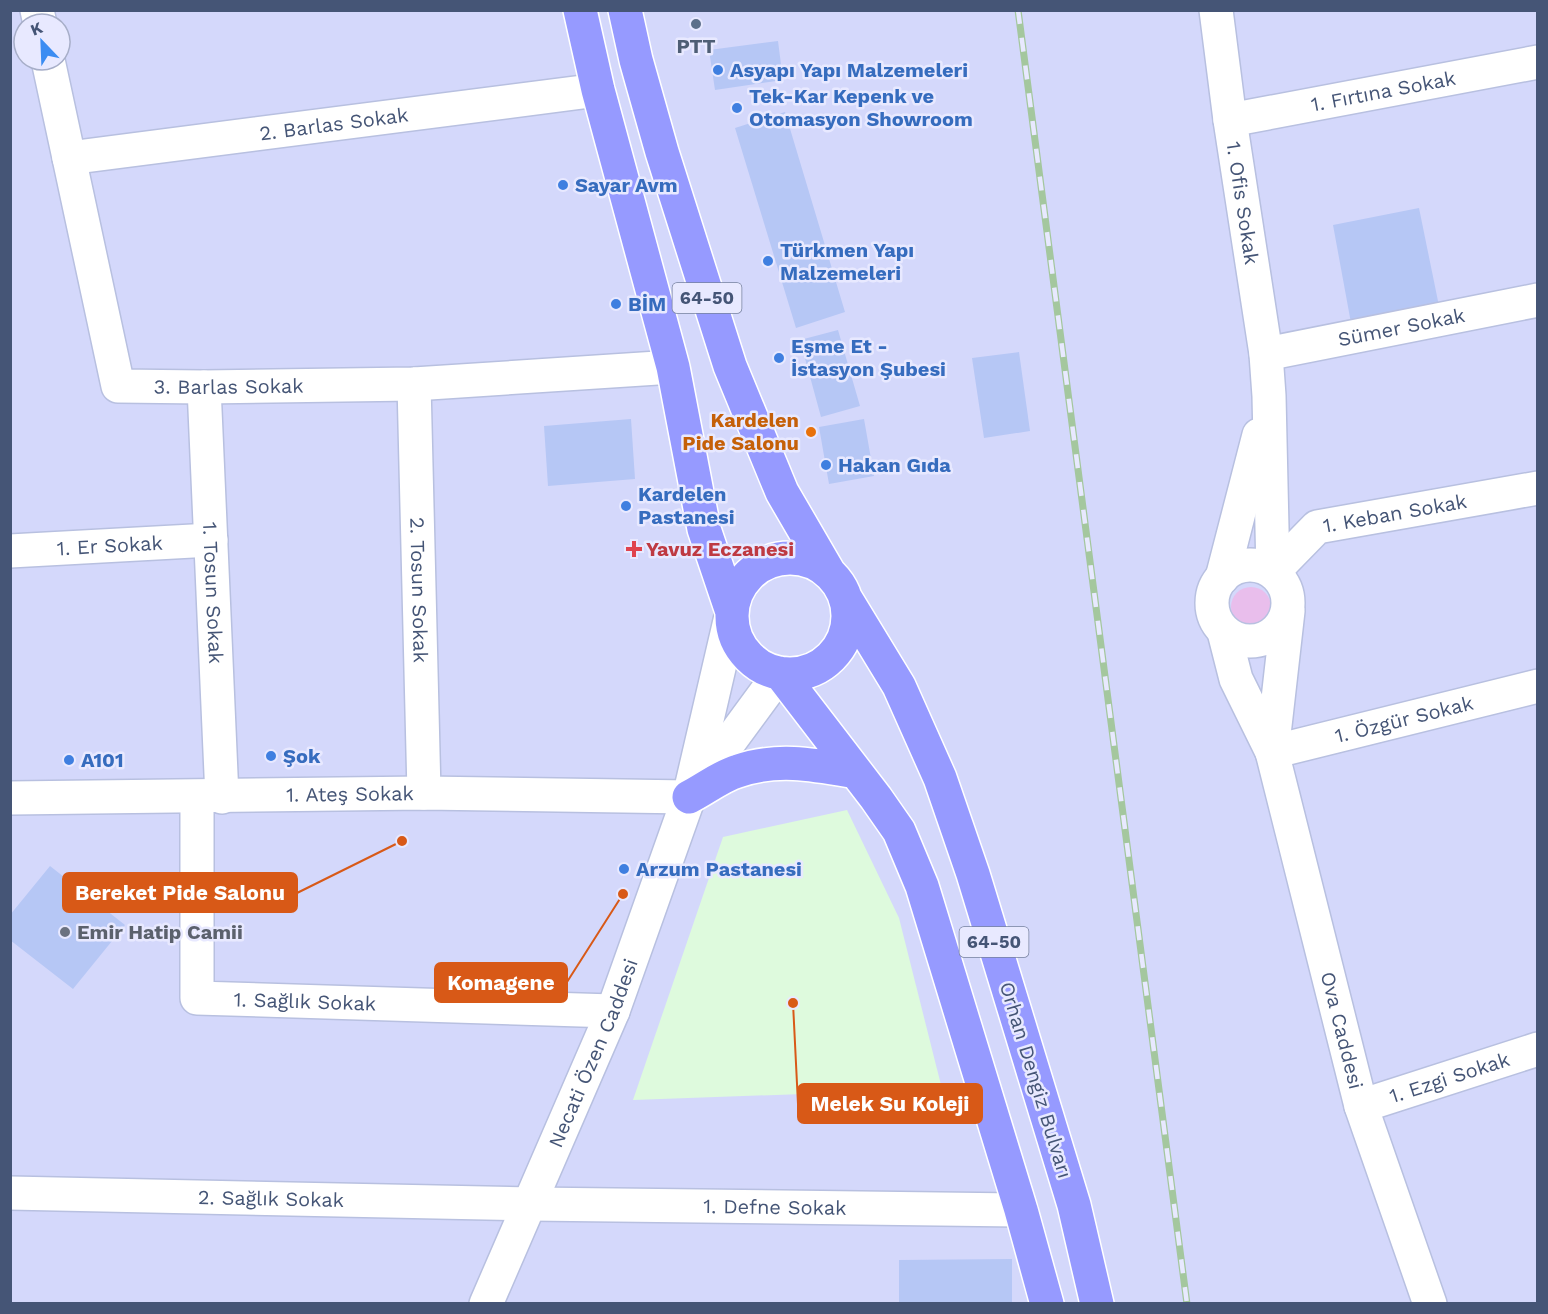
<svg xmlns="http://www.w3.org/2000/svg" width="1548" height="1314" viewBox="0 0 1548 1314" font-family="'Work Sans',sans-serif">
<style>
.residential{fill:#d4d8fb;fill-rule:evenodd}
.education{fill:#defadd}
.green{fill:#e9beec}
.building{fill:#b6c7f5}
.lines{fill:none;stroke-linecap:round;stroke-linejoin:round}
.minor-casing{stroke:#b8c0e0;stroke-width:36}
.major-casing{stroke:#fff;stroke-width:36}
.minor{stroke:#fff;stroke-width:33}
.major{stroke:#969aff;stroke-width:33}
.rail-casing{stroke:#a4c79e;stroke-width:7}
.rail{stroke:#e8e9ff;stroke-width:4.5;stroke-dasharray:14;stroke-linecap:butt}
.service-dot{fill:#5c6f8a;stroke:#e8e9ff;stroke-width:2}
.shop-dot{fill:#3f7fe0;stroke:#e8e9ff;stroke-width:2}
.food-dot{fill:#e8710a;stroke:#e8e9ff;stroke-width:2}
.health-dot{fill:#e0444e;stroke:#e8e9ff;stroke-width:2}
.worship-dot{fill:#6b7280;stroke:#e8e9ff;stroke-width:2}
.labels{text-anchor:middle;stroke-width:5;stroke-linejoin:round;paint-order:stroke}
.shield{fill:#e8e9ff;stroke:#76819f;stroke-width:1.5}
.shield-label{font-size:18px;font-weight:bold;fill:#455576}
.service-label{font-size:20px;font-weight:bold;fill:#4e5e75;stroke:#e8e9ff}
.shop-label{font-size:20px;font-weight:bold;fill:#366cbe;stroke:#e8e9ff;text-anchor:start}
.street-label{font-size:20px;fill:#455576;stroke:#e8e9ff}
.food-label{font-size:20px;font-weight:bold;fill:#c56008;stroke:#e8e9ff;text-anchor:end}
.health-label{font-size:20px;font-weight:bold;fill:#be3a42;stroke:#e8e9ff;text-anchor:start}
.worship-label{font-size:20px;font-weight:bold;fill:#5b616d;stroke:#e8e9ff;text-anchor:start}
.leader{fill:none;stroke:#d85917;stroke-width:2}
.callout-dot{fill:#d85917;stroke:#e8e9ff;stroke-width:2}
.callout{fill:#d85917;stroke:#d85917;stroke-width:2}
.callout-label{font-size:21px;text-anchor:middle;font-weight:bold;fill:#fff}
</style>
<rect width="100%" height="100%" fill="#e0e2fe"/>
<!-- residential -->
<path class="residential" d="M11,11H1537V1303H11ZM24,24H60V60H24Z"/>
<!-- education -->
<path class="education" d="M847,810L899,918L942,1089L633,1100L723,837Z"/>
<!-- green -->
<path class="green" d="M1231 607a20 20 0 1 1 40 0a20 20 0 1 1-40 0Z"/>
<!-- building -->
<path class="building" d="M778,41L783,80L715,90L709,50Z
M785,112L845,312L796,328L735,128Z
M1419,208L1439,306L1351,323L1333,225Z
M838,330L860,406L821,417L800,340Z
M1019,352L1030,431L984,438L972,358Z
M631,419L635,479L548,486L544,426Z
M864,419L874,476L829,484L819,427Z
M50,866L125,925L73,989L10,940V915Z
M1012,1259V1304H899V1260Z"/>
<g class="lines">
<!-- minor casing -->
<g class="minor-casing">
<g id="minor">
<path d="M37,10L40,24"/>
<path id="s1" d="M1216,10L1230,120L1266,354L1269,396L1273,572"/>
<path id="s2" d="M48,60L118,386L204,387L414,384L673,367"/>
<path id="s3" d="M1230,120L1538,62"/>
<path id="s4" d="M69,158L598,90"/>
<path id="s5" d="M1266,354L1538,300"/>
<path id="s6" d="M414,384L424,793"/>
<path id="s7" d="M204,387L222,797"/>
<path id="s8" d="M10,551L211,540"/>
<circle cx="1250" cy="603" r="38"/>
<path id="s9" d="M1273,572L1317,527L1538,488"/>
<path d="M1222,578L1259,435"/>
<path id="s10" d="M1224,632L1236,679L1272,752L1361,1106L1430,1304"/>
<path id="s11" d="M1272,752L1538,686"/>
<path d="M1272,752L1288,611"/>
<path d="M697,786L780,673"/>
<path id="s12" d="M197,797V998L613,1011"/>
<path id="s13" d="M10,798L424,793L689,797"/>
<path id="s14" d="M1361,1106L1538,1049"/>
<path id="s15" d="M10,1193L530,1204L1021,1210"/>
<path id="s16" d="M486,1304L613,1011L689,797L732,612"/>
</g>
</g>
<!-- major casing -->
<g class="major-casing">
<path id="major" d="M580,10L598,90L673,367L704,529L732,612
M625,10L636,60L662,152L730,366L782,492L828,571
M732 616a58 58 0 1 1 116 0a58 58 0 1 1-116 0Z
M846,599L899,686L940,778L973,874L1074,1205L1097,1304
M780,673L876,798L899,831L922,886L1021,1210L1047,1304
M689,797C705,789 721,776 738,771C778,757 816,765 856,772"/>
</g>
<!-- minor -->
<use href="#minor" class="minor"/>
<!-- major -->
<use href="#major" class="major"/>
<!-- rail casing -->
<g class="rail-casing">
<path id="rail" d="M1018,10L1187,1304"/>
</g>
<!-- rail -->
<use href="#rail" class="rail"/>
</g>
<!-- markers -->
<circle class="service-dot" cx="696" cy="24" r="6"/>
<g class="shop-dot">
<circle cx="718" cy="70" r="6"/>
<circle cx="737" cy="108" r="6"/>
<circle cx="563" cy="185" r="6"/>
<circle cx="768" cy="261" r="6"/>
<circle cx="616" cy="304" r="6"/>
<circle cx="779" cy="358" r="6"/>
<circle cx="826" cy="465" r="6"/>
<circle cx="626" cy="506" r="6"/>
<circle cx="271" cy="756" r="6"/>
<circle cx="69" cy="760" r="6"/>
<circle cx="624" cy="869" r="6"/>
</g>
<circle class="food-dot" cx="811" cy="432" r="6"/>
<path class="health-dot" d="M631 540h6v6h6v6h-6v6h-6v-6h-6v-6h6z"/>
<circle class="worship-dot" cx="65" cy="932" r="6"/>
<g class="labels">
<!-- shield labels -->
<g class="shield">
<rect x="672.5" y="283" width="69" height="30" rx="4.5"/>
<rect x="959.5" y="927" width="69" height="30" rx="4.5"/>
</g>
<g class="shield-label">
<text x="707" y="304">64-50</text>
<text x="994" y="948">64-50</text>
</g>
<!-- service labels -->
<g class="service-label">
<text x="696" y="53">PTT</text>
</g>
<!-- shop labels -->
<g class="shop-label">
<text x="730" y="77">Asyapı Yapı Malzemeleri</text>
<text x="749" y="103">Tek-Kar Kepenk ve<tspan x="749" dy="23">Otomasyon Showroom</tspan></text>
<text x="575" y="192">Sayar Avm</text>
<text x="780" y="257">Türkmen Yapı<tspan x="780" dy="23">Malzemeleri</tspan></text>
<text x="628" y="311">BİM</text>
<text x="791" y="353">Eşme Et -<tspan x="791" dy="23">İstasyon Şubesi</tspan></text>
<text x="838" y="472">Hakan Gıda</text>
<text x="638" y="501">Kardelen<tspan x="638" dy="23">Pastanesi</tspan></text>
<text x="283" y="763">Şok</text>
<text x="81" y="767">A101</text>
<text x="636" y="876">Arzum Pastanesi</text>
</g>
<!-- street labels -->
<g class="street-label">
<text dy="7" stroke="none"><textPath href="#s3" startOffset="156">1. Fırtına Sokak</textPath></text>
<text dy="7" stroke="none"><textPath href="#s4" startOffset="267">2. Barlas Sokak</textPath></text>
<text dy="7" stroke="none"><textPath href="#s1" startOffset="195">1. Ofis Sokak</textPath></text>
<text dy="7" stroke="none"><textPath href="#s5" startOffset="138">Sümer Sokak</textPath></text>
<text dy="7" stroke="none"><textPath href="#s2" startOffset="444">3. Barlas Sokak</textPath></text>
<text dy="7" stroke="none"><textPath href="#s9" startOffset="142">1. Keban Sokak</textPath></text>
<text dy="7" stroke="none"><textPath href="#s8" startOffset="100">1. Er Sokak</textPath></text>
<text dy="7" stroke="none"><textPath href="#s6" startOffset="206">2. Tosun Sokak</textPath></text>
<text dy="7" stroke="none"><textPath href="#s7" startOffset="206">1. Tosun Sokak</textPath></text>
<text dy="7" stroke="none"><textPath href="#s11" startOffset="136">1. Özgür Sokak</textPath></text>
<text dy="7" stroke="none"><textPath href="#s13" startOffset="340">1. Ateş Sokak</textPath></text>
<text dy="7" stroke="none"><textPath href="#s12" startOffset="309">1. Sağlık Sokak</textPath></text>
<text dy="7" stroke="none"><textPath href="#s10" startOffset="417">Ova Caddesi</textPath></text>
<text dy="7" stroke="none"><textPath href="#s16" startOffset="273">Necati Özen Caddesi</textPath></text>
<text dy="7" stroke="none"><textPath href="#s14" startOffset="93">1. Ezgi Sokak</textPath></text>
<text transform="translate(1036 1080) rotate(73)" y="7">Orhan Dengiz Bulvarı</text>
<text dy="7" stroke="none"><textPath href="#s15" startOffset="261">2. Sağlık Sokak</textPath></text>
<text dy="7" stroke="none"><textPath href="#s15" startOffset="765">1. Defne Sokak</textPath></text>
</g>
<!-- food labels -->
<g class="food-label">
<text x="799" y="427">Kardelen<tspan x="799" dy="23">Pide Salonu</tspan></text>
</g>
<!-- health labels -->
<g class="health-label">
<text x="646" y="556">Yavuz Eczanesi</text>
</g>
<!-- worship labels -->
<g class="worship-label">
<text x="77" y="939">Emir Hatip Camii</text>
</g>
</g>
<!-- callouts -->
<path class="leader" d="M402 841L297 893M623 894L567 982M793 1003L798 1104"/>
<g class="callout-dot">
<circle cx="402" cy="841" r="6"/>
<circle cx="623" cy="894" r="6"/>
<circle cx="793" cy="1003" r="6"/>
</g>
<g class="callout">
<rect x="63" y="873" width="234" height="39" rx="6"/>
<rect x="435" y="963" width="132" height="39" rx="6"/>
<rect x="798" y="1084" width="184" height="39" rx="6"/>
</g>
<g class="callout-label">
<text x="180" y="900">Bereket Pide Salonu</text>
<text x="501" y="990">Komagene</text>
<text x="890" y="1111">Melek Su Koleji</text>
</g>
<!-- border -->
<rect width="1548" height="1314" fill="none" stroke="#455576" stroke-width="24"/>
<!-- north arrow -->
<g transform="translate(42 42) rotate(337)"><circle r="28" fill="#e8e9ff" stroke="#a7aec8" stroke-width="1.5"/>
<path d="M0-4.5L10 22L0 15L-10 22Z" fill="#3b8cf2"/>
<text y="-9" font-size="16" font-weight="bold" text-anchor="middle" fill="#455576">K</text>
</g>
</svg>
